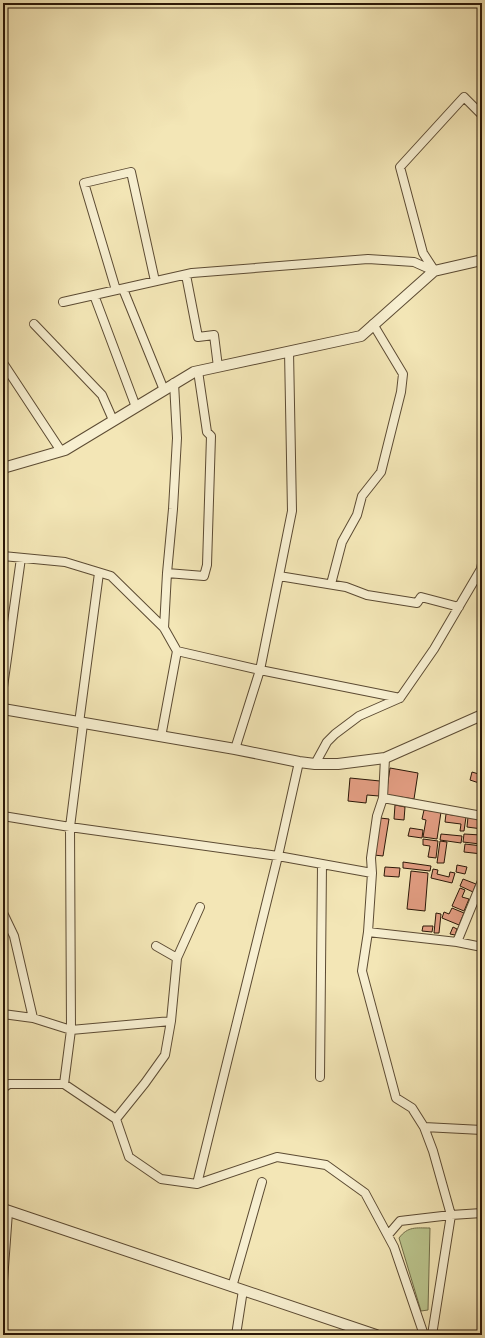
<svg xmlns="http://www.w3.org/2000/svg" width="485" height="1338" viewBox="0 0 485 1338" font-family="'IM FELL Double Pica',serif">
<style>
.green{fill:#bbc58e;stroke:#726e4a}
.building{fill:#e29d82;stroke:#2a1707}
.lines{fill:none;stroke-linecap:round;stroke-linejoin:round}
.minor-casing{stroke:#5c4b33;stroke-width:10}
.tertiary-casing{stroke:#5c4b33;stroke-width:12}
.minor{stroke:#f7efd0;stroke-width:8}
.tertiary{stroke:#f7efd0;stroke-width:10}
</style>
<rect width="100%" height="100%" fill="#f3e6b6"/>
<filter id="stains"><feTurbulence type="fractalNoise" baseFrequency=".005" numOctaves="4"/><feColorMatrix values="0 0 0 0 .2 0 0 0 0 .09 0 0 0 0 .02 0 0 0 .5 -.17"/></filter>
<radialGradient id="worn" r=".72"><stop offset=".6" stop-color="#630" stop-opacity="0"/><stop offset="1" stop-color="#630" stop-opacity=".3"/></radialGradient>
<!-- green -->
<path class="green" d="M430,1228L428,1310L421,1311L399,1238C408,1226 416,1228 430,1228Z"/>
<!-- building -->
<path class="building" d="M481,761H482V774H479Z
M390,768L418,773L414,799L386,795Z
M472,772L482,775V784L470,780Z
M350,778L380,781L379,796L367,795L366,803L348,801Z
M395,805L405,807L404,820L394,819Z
M424,810L441,812L437,839L423,837L426,820L422,819Z
M446,814L466,817L464,831H460L461,824L445,822Z
M468,817L482,818V829L467,827Z
M380,818L389,819L383,856L374,855Z
M410,828L423,830L422,838L408,836Z
M441,834L462,836L461,843L440,840Z
M464,834L481,835L480,844L463,842Z
M423,839L438,841L436,858L428,857L430,846L423,845Z
M440,841L447,842L444,863H437Z
M465,844L482,846V854L464,852Z
M403,862L431,866L430,871L403,868Z
M457,865L467,867L465,874L456,872Z
M385,867L400,868L399,877L384,876Z
M433,869L438,870L437,874L449,877L450,872L455,873L452,883L431,878Z
M411,871L428,873L425,911L407,909Z
M463,879L476,884L473,892L460,886Z
M460,888L465,890L462,897L469,899L464,911L452,906Z
M452,908L464,913L459,925L442,918L444,912L449,914Z
M436,913L441,914L439,933H434Z
M423,926H433L432,932L422,931Z
M453,927L457,929L455,935L450,934Z"/>
<g class="lines">
<!-- minor casing -->
<g class="minor-casing">
<path id="minor" d="M482,260V390
M434,270L423,253L400,167L464,97L482,115
M186,275L198,337L214,335L218,367
M123,289L164,390
M116,290L84,183L131,172L155,281
M94,295L136,407
M63,302L192,273L368,259L414,262L434,271
M34,324L102,395L113,420
M3,363L61,451
M3,556L65,562L111,576L164,628L177,651L260,670L400,698
M167,573L204,576L207,565L211,436L207,432L198,371
M279,576L346,587L367,595L417,603L421,597L459,607
M331,584L342,542L357,515L362,496L381,472L401,392L403,374L373,324
M164,628L167,573L173,509L177,438L174,383
M3,687L21,558
M79,723L99,573
M161,737L177,651
M235,749L260,670L292,511L289,351
M385,758L383,798L482,816
M299,762L278,856L197,1184L277,1157L326,1165L365,1193L394,1247L424,1335
M315,764L327,742L335,734L359,716L400,698L434,649L481,569L482,564
M383,798L377,816L371,858L372,873L368,932L362,971L396,1098L412,1108L424,1127L433,1151L451,1215L432,1335
M3,816L70,827L278,856L372,873
M3,913L14,936L33,1018
M368,932L457,942L482,947
M457,942L482,881
M177,958L200,907
M3,1014L33,1018L71,1030L171,1021
M320,1077L322,864
M64,1084L116,1119L129,1157L161,1179L197,1184
M3,1088L9,1084H64L71,1030L70,827L83,724
M116,1119L145,1083L165,1055L171,1021L177,958L156,946
M424,1127L482,1130
M388,1235L400,1221L451,1215L482,1213
M3,1281L8,1212
M232,1287L262,1182
M236,1335L243,1290"/>
</g>
<!-- tertiary casing -->
<g class="tertiary-casing">
<path id="tertiary" d="M3,468L65,450L194,372L361,336L434,271L482,260
M3,709L235,749L299,762L315,764H338L385,758L482,715
M3,1209L376,1335"/>
</g>
<!-- minor -->
<use href="#minor" class="minor"/>
<!-- tertiary -->
<use href="#tertiary" class="tertiary"/>
</g>
<!-- margin -->
<rect width="485" height="1338" fill="none" stroke="#f3e6b6" stroke-width="16"/>
<rect x="4" y="4" width="477" height="1330" fill="none" stroke="#2a1707" stroke-width="2"/>
<rect x="8" y="8" width="469" height="1322" fill="none" stroke="#2a1707"/>
<rect width="100%" height="100%" filter="url(#stains)"/>
<rect width="100%" height="100%" fill="url(#worn)"/>
</svg>
